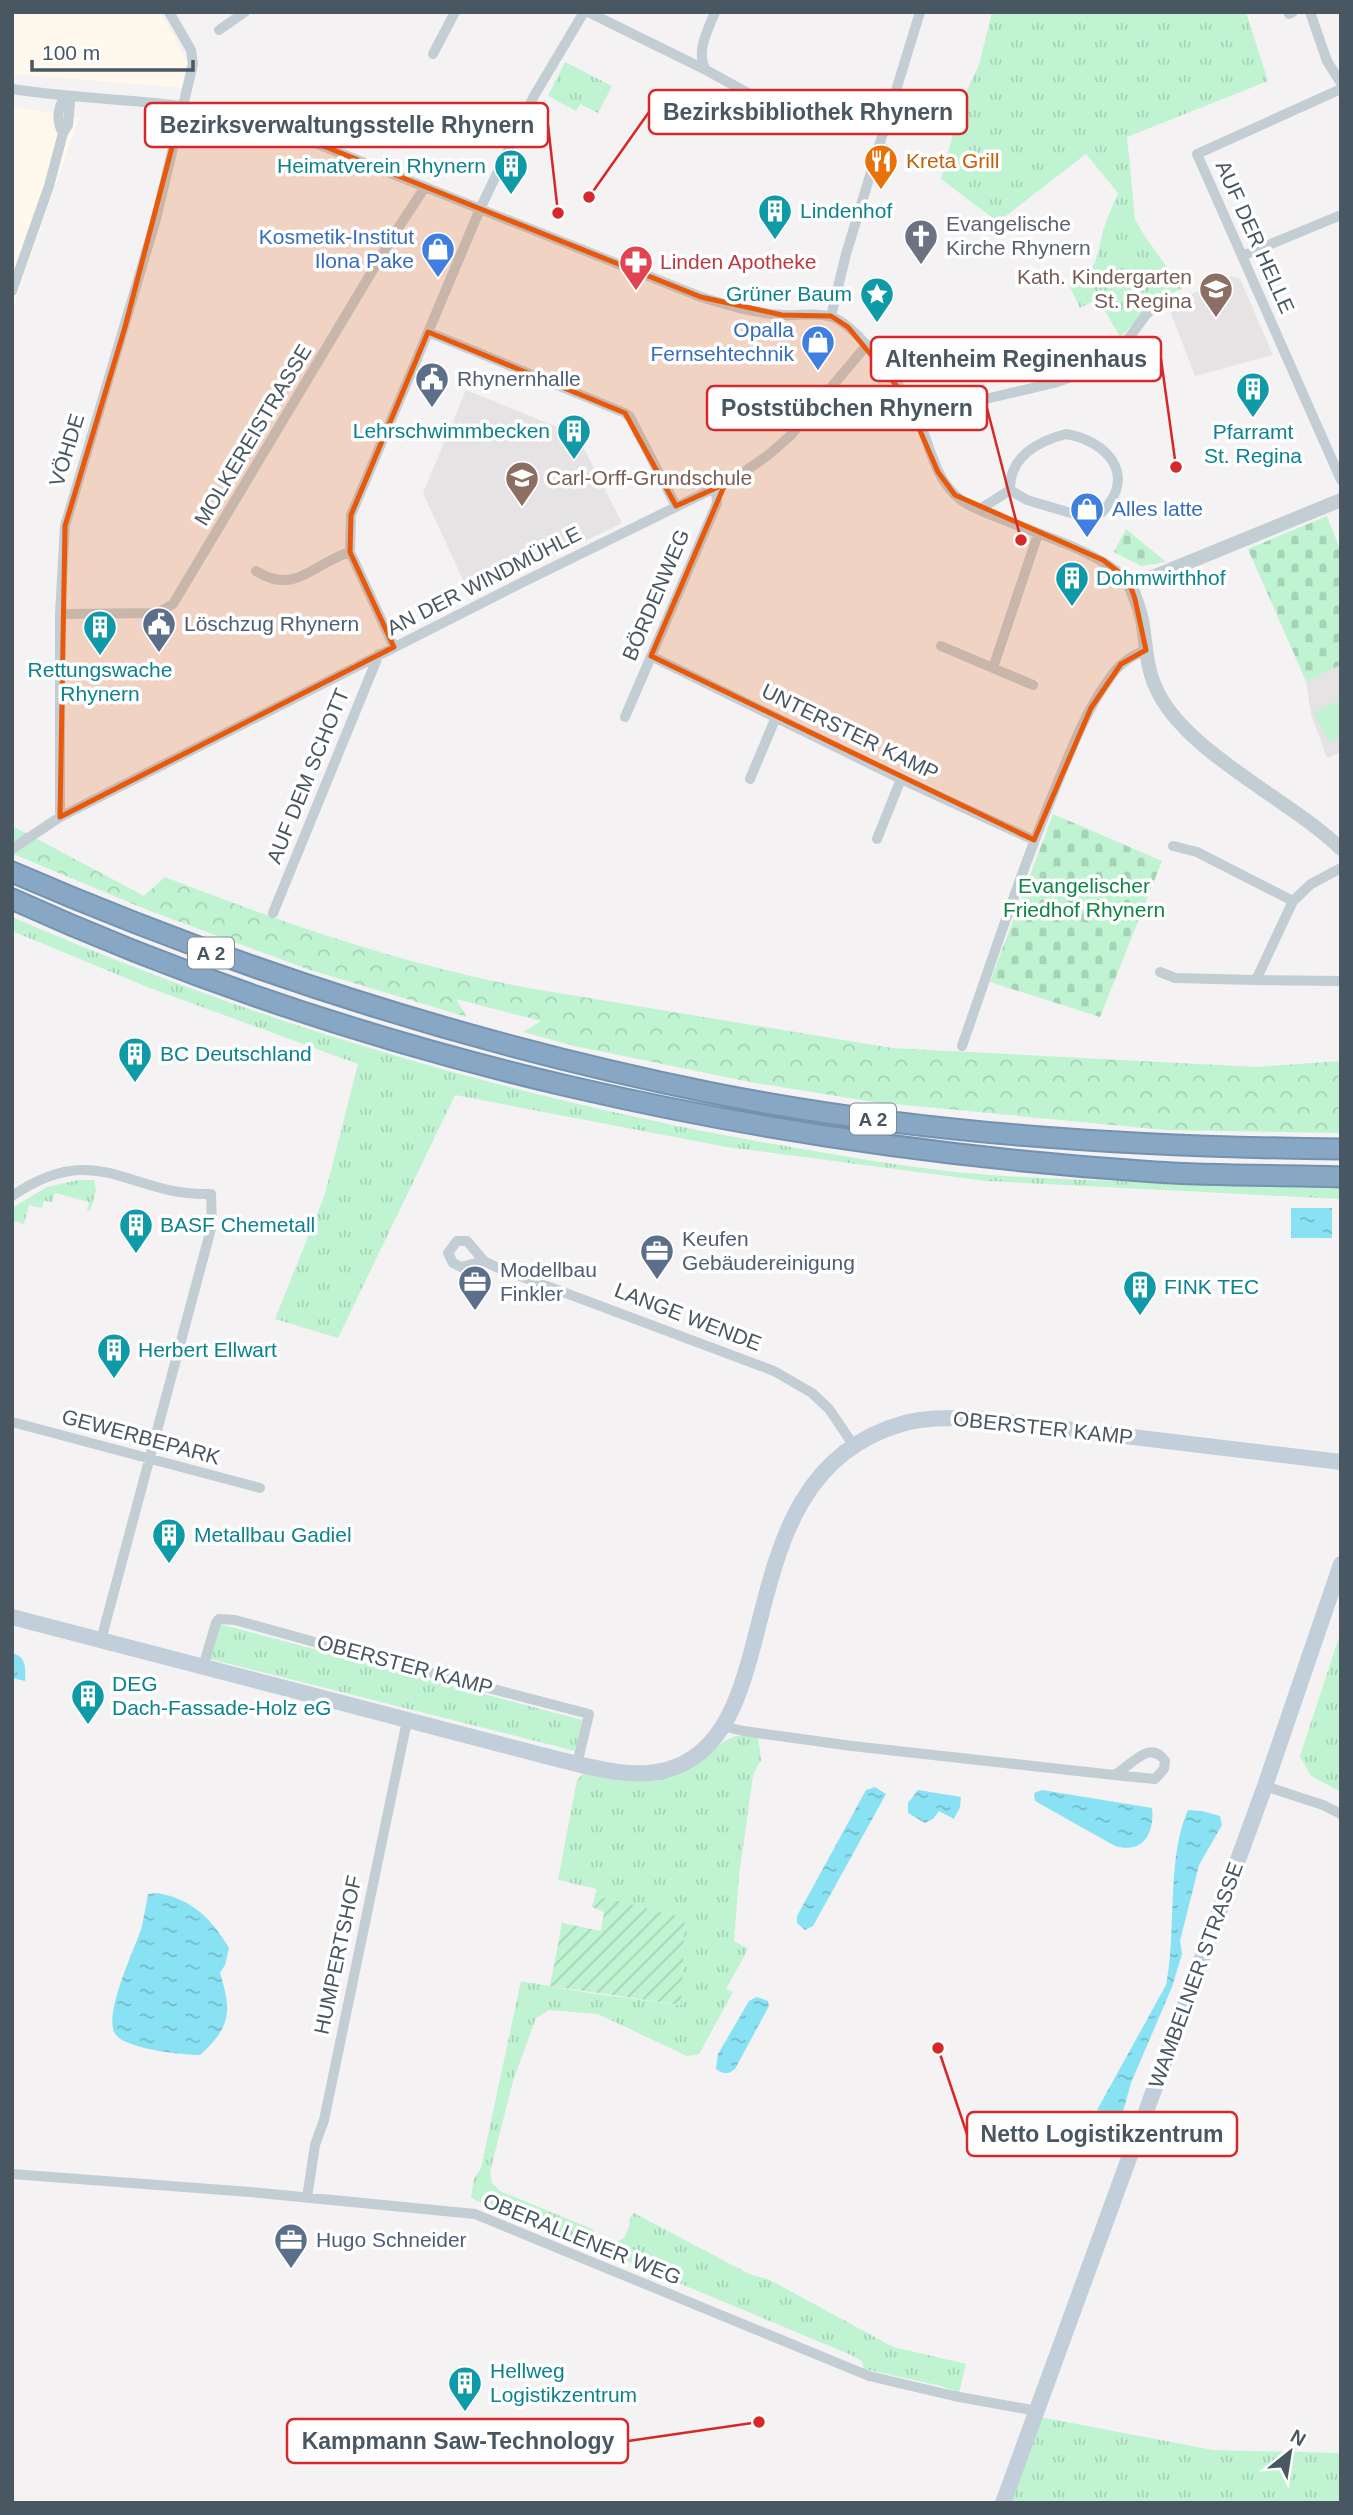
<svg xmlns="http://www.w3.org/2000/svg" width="1353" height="2515" viewBox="0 0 1353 2515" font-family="Arial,sans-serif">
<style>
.commercial{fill:#fef8ed}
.education{fill:#e5e3e4}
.grass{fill:url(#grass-tufts)}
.forest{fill:url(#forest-crowns)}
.cemetery{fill:url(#cemetery-stones)}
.garden{fill:url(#garden-furrows)}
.pitch{fill:#bff3d1}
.water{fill:url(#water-ripples)}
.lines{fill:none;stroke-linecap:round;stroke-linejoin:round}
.motorway-casing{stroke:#7292b0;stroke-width:23}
.minor{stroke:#c2cdd4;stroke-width:10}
.tertiary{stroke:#c2cdd4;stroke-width:14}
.secondary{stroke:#c2ceda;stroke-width:16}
.motorway{stroke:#87a7c4;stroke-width:19}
.marked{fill:#e8590c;fill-opacity:0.2;stroke:#e8590c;stroke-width:5;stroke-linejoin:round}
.labels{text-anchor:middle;stroke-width:7;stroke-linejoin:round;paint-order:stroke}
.shield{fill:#fff;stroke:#7f8990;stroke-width:2}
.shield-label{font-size:19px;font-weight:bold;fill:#485761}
.food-label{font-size:21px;fill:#c56008;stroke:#fff;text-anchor:start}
.culture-label{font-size:21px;fill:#0d838f;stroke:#fff;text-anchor:start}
.worship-label{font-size:21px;fill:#5b616d;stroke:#fff;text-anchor:start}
.shop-label{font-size:21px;fill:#366cbe;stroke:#fff;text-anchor:end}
.street-label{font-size:21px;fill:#485761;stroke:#fff}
.health-label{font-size:21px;fill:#be3a42;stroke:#fff;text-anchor:start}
.education-label{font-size:21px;fill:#785e54;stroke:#fff;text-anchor:end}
.service-label{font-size:21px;fill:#4e5e75;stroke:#fff;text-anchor:start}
.park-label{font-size:21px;fill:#108545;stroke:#fff}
.leader{fill:none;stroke:#d62828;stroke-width:2.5}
.callout-dot{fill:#d62828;stroke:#fff;stroke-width:2.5}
.callout{fill:#fff;stroke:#d62828;stroke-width:2.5}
.callout-label{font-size:23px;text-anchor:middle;font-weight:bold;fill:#485761}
</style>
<defs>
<pattern id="grass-tufts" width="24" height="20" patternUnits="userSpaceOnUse" patternTransform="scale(1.75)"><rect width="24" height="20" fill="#bff3d1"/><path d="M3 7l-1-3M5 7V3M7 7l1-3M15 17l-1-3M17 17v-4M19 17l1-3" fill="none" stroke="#a6d2b6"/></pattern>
<pattern id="forest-crowns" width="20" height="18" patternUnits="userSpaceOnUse" patternTransform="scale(1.75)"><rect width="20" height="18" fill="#bff3d1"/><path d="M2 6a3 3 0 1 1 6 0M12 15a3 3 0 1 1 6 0" fill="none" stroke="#a6d2b6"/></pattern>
<pattern id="cemetery-stones" width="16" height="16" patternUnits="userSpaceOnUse" patternTransform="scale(1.75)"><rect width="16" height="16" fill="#bff3d1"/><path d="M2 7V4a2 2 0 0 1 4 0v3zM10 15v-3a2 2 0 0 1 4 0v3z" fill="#a6d2b6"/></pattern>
<pattern id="garden-furrows" width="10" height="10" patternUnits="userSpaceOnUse" patternTransform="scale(1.75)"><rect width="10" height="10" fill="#bff3d1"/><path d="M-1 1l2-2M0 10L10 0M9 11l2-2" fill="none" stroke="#a6d2b6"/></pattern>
<pattern id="water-ripples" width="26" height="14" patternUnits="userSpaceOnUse" patternTransform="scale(1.75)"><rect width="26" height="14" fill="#89e2f3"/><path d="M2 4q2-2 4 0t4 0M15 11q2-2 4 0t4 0" fill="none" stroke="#72bac8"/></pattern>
</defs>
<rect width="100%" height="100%" fill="#f4f2f2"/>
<!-- commercial -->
<path class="commercial" d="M12,12H160L187,61L182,88L12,74Z
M12,106L79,118L12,311Z"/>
<!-- education -->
<path class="education" d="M1231,276L1240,279L1273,355L1195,376L1168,305Z
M466,390L577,435L622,523L471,597L423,493Z
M1341,665V752L1327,758L1311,714L1306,681Z"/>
<!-- grass -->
<path class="grass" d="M992,12H1246L1268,81L1127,137L1135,219L1144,235L1182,288L1153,304L1120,337L1098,299L1080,308L1069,285C1098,271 1096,260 1103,231C1107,218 1113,205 1118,193L1086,154L998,222L941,179L961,103L979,65Z
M565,62L612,86L598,113L580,104L576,111L548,96Z
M12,826L41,841L18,856L12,854Z
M12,917C253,1022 515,1099 773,1144C845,1156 918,1170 991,1175C1107,1183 1224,1183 1341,1186V1199L986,1181L727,1147L455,1095L338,1338L275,1319L325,1194L358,1064L150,988L12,931Z
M78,1180H94L96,1190L90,1211L87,1210L89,1202L55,1193L52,1202L44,1201L42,1208L29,1205L24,1224L15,1221L12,1230V1208L47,1187Z
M219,1624L582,1720L575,1751L210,1659Z
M1341,1631V1792L1311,1776L1300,1756Z
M736,1736H758L761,1760L753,1775L739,1876L734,1941L748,1949L726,1989L733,1992L699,2054L687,2056L598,2014L549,2010L536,2018L513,2081L490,2172L492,2183L500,2191L592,2229C598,2235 597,2241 592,2247L475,2200L471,2197L474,2179L481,2168L521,1981L589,1993L680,2005L685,1918L595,1895L597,1889L558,1880L577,1780L584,1773C620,1775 663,1786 696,1764C712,1754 715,1744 736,1736Z
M634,2213L749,2274L770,2280L893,2347L966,2364L959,2393L941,2386L864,2369L862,2361L851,2355L612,2255C612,2248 617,2240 624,2238L630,2224L629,2219Z
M1040,2417L1213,2450L1341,2453V2503H1009Z"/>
<!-- forest -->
<path class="forest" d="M41,841L144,896L165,877C283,923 410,967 534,989L892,1048L1256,1067L1341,1061V1133L1165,1130L874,1102L755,1083L575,1046L523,1032L541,1021L456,999L467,1017L310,970L150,911L18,856Z"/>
<!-- cemetery -->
<path class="cemetery" d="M1327,516L1341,552V665L1306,681L1248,549Z
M1126,529L1166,562L1141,566L1114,552Z
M1053,814L1162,861L1100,1017L990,982Z"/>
<!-- garden -->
<path class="garden" d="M595,1895L685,1918L681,2005L550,1986L562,1923L601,1931L604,1912L592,1907Z"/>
<!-- pitch -->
<path class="pitch" d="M1341,700V737L1329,742L1314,713Z"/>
<!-- water -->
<path class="water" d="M1291,1208H1332V1238H1291Z
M12,1653C26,1656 26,1668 25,1681L12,1678Z
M875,1787L886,1794L813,1926L805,1930L797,1923V1916L866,1790Z
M918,1790L961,1797L960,1807L954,1819L939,1811L933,1819L925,1823L908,1813V1803Z
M1042,1790L1152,1808C1155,1834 1142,1854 1115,1846L1035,1801L1034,1793Z
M1188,1810L1202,1811L1220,1816L1222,1825L1199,1865L1180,1941L1182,1954L1172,1987L1131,2083L1122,2115L1097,2110L1166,1985C1177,1931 1166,1859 1188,1810Z
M157,1893C192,1899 211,1918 229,1948L225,1965L220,1973C232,2011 231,2027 200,2055C182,2055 127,2049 116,2035C101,2017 136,1947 142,1926C144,1916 146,1905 148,1894Z
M757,1997L768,2001L769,2006L735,2069C728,2075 723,2074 716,2069L718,2054L749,2001Z"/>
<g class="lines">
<!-- motorway casing -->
<g class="motorway-casing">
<path id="motorway" d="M12,872C238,970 471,1044 712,1093C919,1134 1131,1147 1341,1149
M12,899C371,1062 763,1146 1155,1172C1217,1176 1279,1175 1341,1177"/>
</g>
<!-- minor -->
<path class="minor" d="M588,12L706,70L766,103
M1310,12L1327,61L1341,83
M1289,14L1293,12
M219,30L245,12
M433,54L455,12
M706,70C695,52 708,30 715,12
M12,89C106,104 195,96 285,131L701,297C728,305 756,314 784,315C800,316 817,312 832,317C857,325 906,392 917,416C930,444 934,480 961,500C973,509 990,514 1004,520C1047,537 1092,550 1128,579
M1341,89L1197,154L1341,480
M63,133C56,121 57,107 66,96
M1242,256L1341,215
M12,291L49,186L63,133L68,125L70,103L66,96
M831,316L846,254L920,12
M428,332L625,413L630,417L676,506
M917,415L1054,383L1089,371L1113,354L1126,342L1145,316L1153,308L1165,303
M1066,434C1107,441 1138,475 1102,512L1081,516L1027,500L1010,490C1009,457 1038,441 1066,434Z
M982,511L985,506L1010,490
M256,571C296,596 313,563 350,552
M60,614L158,613L173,604L395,233L425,187
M941,646L1033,685
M394,647L350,552L351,515L480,209L534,96L584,12
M651,656L901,779L1034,840
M993,668L1038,534
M625,717L717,503L716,488
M750,779L776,717
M60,817V614L65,526L156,219L193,64L191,50L169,12
M877,839L901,779
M1173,846L1197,852L1293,901
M12,849L60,817L521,583L735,478L767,456L790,436L866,346
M273,913L379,654
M1160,972L1175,978L1256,980L1293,901L1311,884L1341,868
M1256,980L1341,981
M962,1046C992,960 1020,874 1055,789C1070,752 1085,712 1109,679C1118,665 1130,656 1146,650
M12,1196C98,1137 129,1197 211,1194L212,1225L101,1640
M484,1261L461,1267L453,1263L448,1253L457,1241H467L484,1261L496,1267L774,1371L812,1393L829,1409L854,1446
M12,1422L260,1488
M203,1667L216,1623L219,1619L235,1620L358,1654L589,1714L577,1764
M723,1726L743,1731L852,1746L1114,1775L1155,1779L1164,1769L1165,1761C1150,1738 1130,1767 1114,1775
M1265,1786L1323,1805L1341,1814
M12,2174L250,2192L475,2214L869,2376L954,2396L1037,2411
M307,2198L315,2145L324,2120L407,1721"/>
<!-- tertiary -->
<path class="tertiary" d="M1341,500L1155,576L1141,580L1128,579C1133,592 1139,606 1142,620C1146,642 1146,667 1156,688C1184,752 1290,799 1341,849"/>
<!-- secondary -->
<path class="secondary" d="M12,1617L561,1760C595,1768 632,1779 666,1770C797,1736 717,1474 905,1423C928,1417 951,1418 974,1418L1341,1462
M1003,2503L1265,1786L1341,1564"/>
<!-- motorway -->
<use href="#motorway" class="motorway"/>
</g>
<!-- marked area -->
<path class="marked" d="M183,105L281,129L701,297L782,315L831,316L848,327L905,396L938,472L955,495L1103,560L1128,579L1135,599L1146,650L1121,664L1091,708L1034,840L651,656L725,484L676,506L625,413L428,332L351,515L350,552L394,647L60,817L65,526L125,327Z"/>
<!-- icons -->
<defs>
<g id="restaurant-pin" transform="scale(1.75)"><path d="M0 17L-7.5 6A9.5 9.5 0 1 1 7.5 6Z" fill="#e8710a" stroke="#fff"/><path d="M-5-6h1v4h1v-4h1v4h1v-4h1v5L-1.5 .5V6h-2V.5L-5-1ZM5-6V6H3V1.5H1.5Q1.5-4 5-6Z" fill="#fff"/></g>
<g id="building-pin" transform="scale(1.75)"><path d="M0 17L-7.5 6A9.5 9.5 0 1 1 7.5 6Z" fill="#0f9aa8" stroke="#fff"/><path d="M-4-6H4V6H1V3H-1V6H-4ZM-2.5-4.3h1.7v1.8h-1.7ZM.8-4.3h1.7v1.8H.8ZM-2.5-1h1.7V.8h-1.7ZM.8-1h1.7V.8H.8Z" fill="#fff"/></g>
<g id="church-pin" transform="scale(1.75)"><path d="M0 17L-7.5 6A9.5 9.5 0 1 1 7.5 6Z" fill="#6b7280" stroke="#fff"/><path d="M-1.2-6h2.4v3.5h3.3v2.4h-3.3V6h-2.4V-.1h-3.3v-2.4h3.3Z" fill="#fff"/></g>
<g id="shop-pin" transform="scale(1.75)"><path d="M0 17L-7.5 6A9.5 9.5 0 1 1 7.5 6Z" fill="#3f7fe0" stroke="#fff"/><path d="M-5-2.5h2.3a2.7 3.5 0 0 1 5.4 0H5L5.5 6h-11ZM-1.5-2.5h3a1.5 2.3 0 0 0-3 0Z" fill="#fff"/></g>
<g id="pharmacy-pin" transform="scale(1.75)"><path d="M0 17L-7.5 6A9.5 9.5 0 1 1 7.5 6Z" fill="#e0444e" stroke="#fff"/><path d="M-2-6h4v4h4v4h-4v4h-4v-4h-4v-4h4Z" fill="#fff"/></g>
<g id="school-pin" transform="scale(1.75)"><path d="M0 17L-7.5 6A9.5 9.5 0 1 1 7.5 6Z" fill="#8d6e63" stroke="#fff"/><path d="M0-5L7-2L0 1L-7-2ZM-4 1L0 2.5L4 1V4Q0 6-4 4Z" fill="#fff"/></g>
<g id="sight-pin" transform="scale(1.75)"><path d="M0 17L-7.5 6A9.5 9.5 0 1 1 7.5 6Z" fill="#0f9aa8" stroke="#fff"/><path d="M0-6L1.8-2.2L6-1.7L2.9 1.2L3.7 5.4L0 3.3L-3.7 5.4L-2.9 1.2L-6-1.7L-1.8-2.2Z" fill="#fff"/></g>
<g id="civic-pin" transform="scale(1.75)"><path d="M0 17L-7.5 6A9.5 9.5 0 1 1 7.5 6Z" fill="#5c6f8a" stroke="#fff"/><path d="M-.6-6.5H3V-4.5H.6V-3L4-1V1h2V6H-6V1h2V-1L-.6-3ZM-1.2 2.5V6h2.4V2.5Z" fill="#fff"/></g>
<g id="office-pin" transform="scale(1.75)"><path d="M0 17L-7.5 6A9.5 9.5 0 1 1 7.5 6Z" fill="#5c6f8a" stroke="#fff"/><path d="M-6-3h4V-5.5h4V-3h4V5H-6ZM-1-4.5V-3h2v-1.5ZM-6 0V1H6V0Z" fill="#fff"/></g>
</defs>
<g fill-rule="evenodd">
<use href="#restaurant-pin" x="881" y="161"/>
<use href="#building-pin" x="511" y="166"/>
<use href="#building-pin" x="775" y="211"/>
<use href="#church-pin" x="921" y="236"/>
<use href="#shop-pin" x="438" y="249"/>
<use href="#pharmacy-pin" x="636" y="262"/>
<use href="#school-pin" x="1216" y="289"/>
<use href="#sight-pin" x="877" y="294"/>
<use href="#shop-pin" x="818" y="342"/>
<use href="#civic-pin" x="432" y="379"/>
<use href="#building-pin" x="1253" y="389"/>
<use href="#building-pin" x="574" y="431"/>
<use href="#school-pin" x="522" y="478"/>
<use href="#shop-pin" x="1087" y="509"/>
<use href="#building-pin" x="1072" y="578"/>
<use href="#civic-pin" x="159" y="624"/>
<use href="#building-pin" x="100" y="627"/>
<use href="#building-pin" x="135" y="1054"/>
<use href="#building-pin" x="136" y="1225"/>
<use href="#office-pin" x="657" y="1251"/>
<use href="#office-pin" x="475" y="1282"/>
<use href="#building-pin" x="1140" y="1287"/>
<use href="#building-pin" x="114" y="1350"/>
<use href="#building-pin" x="169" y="1535"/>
<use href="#building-pin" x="88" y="1696"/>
<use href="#office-pin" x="291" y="2240"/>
<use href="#building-pin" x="465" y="2383"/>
</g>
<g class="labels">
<!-- shield labels -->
<g class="shield">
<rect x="188" y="937.5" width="46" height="31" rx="5"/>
<rect x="850" y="1103.5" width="46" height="31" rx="5"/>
</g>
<g class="shield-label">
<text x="211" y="960">A 2</text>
<text x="873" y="1126">A 2</text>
</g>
<!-- food labels -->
<g class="food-label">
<text x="906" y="168">Kreta Grill</text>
</g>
<!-- culture labels -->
<g class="culture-label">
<text x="486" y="173" text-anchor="end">Heimatverein Rhynern</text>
<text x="800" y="218">Lindenhof</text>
<text x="852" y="301" text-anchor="end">Grüner Baum</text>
<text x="550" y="438" text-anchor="end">Lehrschwimmbecken</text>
<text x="1253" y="439" text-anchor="middle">Pfarramt<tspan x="1253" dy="24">St. Regina</tspan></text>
<text x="1096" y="585">Dohmwirthhof</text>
<text x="100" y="677" text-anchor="middle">Rettungswache<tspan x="100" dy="24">Rhynern</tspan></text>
<text x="160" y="1061">BC Deutschland</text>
<text x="160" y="1232">BASF Chemetall</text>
<text x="1164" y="1294">FINK TEC</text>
<text x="138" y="1357">Herbert Ellwart</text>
<text x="194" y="1542">Metallbau Gadiel</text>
<text x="112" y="1691">DEG<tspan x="112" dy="24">Dach-Fassade-Holz eG</tspan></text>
<text x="490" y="2378">Hellweg<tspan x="490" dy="24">Logistikzentrum</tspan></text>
</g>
<!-- worship labels -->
<g class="worship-label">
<text x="946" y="231">Evangelische<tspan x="946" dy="24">Kirche Rhynern</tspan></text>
</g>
<!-- shop labels -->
<g class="shop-label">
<text x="414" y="244">Kosmetik-Institut<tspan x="414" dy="24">Ilona Pake</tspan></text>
<text x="794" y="337">Opalla<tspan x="794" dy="24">Fernsehtechnik</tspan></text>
<text x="1112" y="516" text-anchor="start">Alles latte</text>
</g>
<!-- street labels -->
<g class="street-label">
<text transform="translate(1255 237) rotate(66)" y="7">AUF DER HELLE</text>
<text transform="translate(253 435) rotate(-59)" y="7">MOLKEREISTRASSE</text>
<text transform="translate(67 450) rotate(-73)" y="7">VÖHDE</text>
<text transform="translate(484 581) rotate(-27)" y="7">AN DER WINDMÜHLE</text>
<text transform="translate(656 595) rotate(-67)" y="7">BÖRDENWEG</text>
<text transform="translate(850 732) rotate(26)" y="7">UNTERSTER KAMP</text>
<text transform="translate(308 776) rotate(-68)" y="7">AUF DEM SCHOTT</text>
<text transform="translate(688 1317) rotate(21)" y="7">LANGE WENDE</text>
<text transform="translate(1043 1428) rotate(6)" y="7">OBERSTER KAMP</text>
<text transform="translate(141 1437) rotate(15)" y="7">GEWERBEPARK</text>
<text transform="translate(405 1665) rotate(15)" y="7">OBERSTER KAMP</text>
<text transform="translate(338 1955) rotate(-78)" y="7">HUMPERTSHOF</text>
<text transform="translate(1196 1975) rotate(-70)" y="7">WAMBELNER STRASSE</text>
<text transform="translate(582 2239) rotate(22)" y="7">OBERALLENER WEG</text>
</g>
<!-- health labels -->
<g class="health-label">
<text x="660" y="269">Linden Apotheke</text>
</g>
<!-- education labels -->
<g class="education-label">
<text x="1192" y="284">Kath. Kindergarten<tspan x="1192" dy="24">St. Regina</tspan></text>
<text x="546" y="485" text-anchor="start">Carl-Orff-Grundschule</text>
</g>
<!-- service labels -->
<g class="service-label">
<text x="457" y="386">Rhynernhalle</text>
<text x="184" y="631">Löschzug Rhynern</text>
<text x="682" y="1246">Keufen<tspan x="682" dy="24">Gebäudereinigung</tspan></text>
<text x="500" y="1277">Modellbau<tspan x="500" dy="24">Finkler</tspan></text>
<text x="316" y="2247">Hugo Schneider</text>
</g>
<!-- park labels -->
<g class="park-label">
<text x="1084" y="893">Evangelischer<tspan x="1084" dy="24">Friedhof Rhynern</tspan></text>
</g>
</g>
<!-- callouts -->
<path class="leader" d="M589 197L649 112M558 213L548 125M1176 467L1161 359M1021 540L987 408M938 2048L967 2134M759 2422L628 2441"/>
<g class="callout-dot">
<circle cx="589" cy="197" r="7"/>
<circle cx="558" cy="213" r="7"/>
<circle cx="1176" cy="467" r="7"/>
<circle cx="1021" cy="540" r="7"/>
<circle cx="938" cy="2048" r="7"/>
<circle cx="759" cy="2422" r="7"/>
</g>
<g class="callout">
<rect x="649" y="90" width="318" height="44" rx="7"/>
<rect x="145" y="103" width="403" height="44" rx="7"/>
<rect x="871" y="337" width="290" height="44" rx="7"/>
<rect x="707" y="386" width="280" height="44" rx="7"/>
<rect x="967" y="2112" width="270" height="44" rx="7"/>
<rect x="287" y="2419" width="341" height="44" rx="7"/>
</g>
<g class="callout-label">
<text x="808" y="120">Bezirksbibliothek Rhynern</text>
<text x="347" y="133">Bezirksverwaltungsstelle Rhynern</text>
<text x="1016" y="367">Altenheim Reginenhaus</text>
<text x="847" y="416">Poststübchen Rhynern</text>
<text x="1102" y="2142">Netto Logistikzentrum</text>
<text x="458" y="2449">Kampmann Saw-Technology</text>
</g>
<!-- border -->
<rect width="1353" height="2515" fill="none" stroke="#485761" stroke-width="28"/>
<!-- north arrow -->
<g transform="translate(1290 2452) rotate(30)" stroke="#ffffff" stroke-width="5" paint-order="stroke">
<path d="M0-5L12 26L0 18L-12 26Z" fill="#485761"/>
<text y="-10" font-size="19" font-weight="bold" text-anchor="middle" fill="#485761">N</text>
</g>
<!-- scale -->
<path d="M32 60v10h161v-10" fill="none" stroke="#485761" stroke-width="3.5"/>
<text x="42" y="60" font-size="21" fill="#485761" stroke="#ffffff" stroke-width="5" paint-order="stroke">100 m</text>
</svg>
